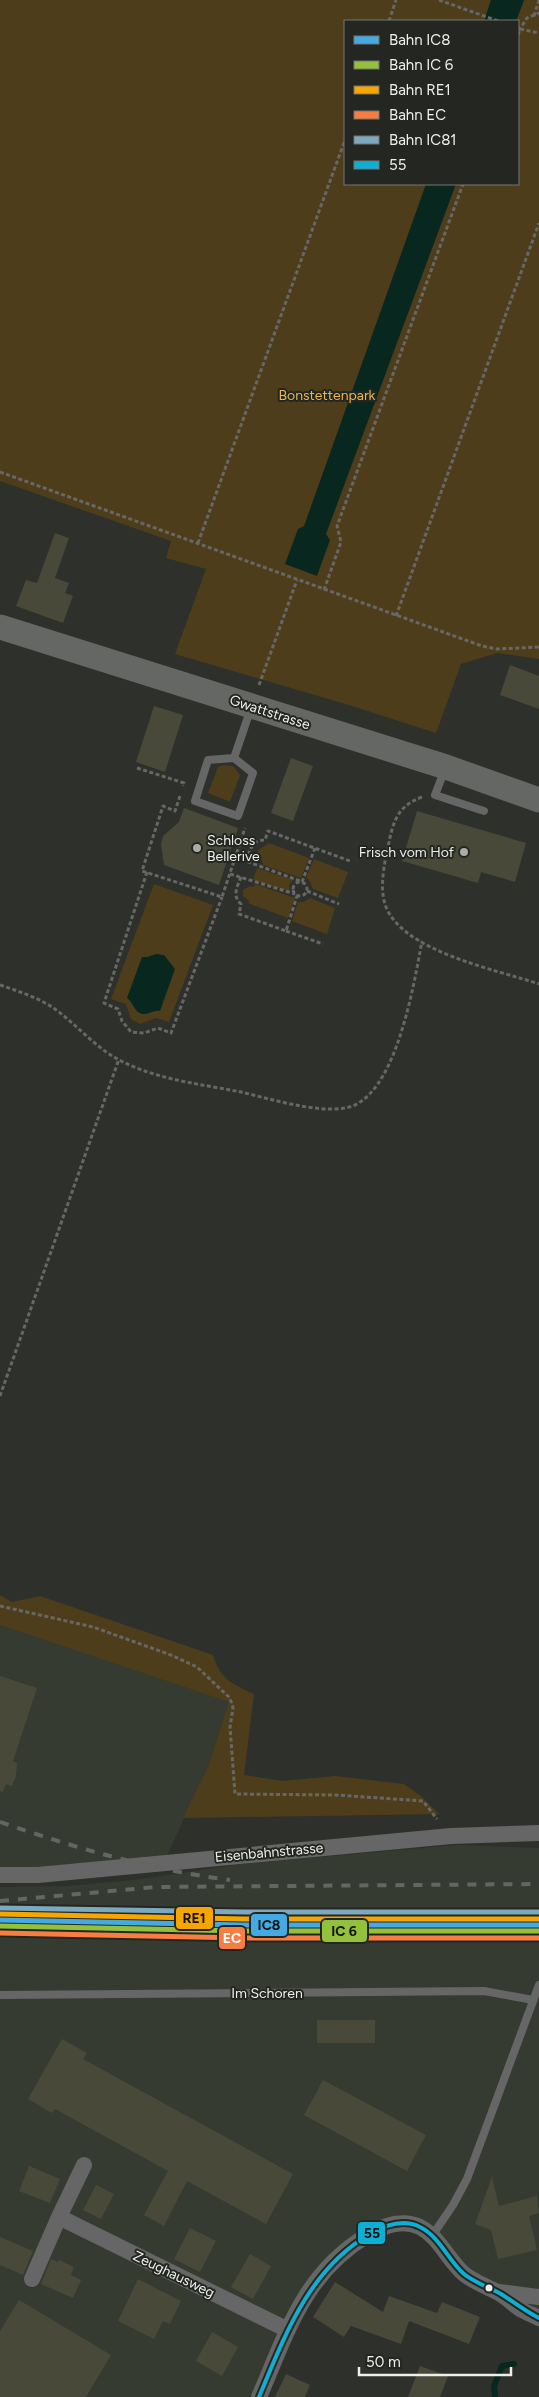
<svg xmlns="http://www.w3.org/2000/svg" width="539" height="2397" viewBox="0 0 539 2397" font-family="Figtree,sans-serif">
<style>
.built{fill:#363b31}
.green{fill:#4e3d1b;fill-rule:evenodd}
.water{fill:#08271f}
.lines{fill:none;stroke-linecap:round;stroke-linejoin:round}
.stream{stroke:#08271f;stroke-width:6}
.building{fill:#49493a}
.path{stroke:#676866;stroke-width:3;stroke-dasharray:4 2.5;stroke-linecap:butt}
.service{stroke:#656665;stroke-width:8}
.minor{stroke:#656665;stroke-width:16}
.primary{stroke:#656765;stroke-width:25}
.rail{stroke:#646662;stroke-width:4;stroke-dasharray:9 9;stroke-linecap:butt}
.bus-1-casing{stroke:#242721;stroke-width:8}
.bus-1{stroke:#0dafd3;stroke-width:4}
.rail-1-casing{stroke:#242721;stroke-width:9}
.rail-2-casing{stroke:#242721;stroke-width:9}
.rail-3-casing{stroke:#242721;stroke-width:9}
.rail-4-casing{stroke:#242721;stroke-width:9}
.rail-5-casing{stroke:#242721;stroke-width:9}
.rail-1{stroke:#43aae2;stroke-width:5}
.rail-2{stroke:#93c13e;stroke-width:5}
.rail-3{stroke:#f7a600;stroke-width:5}
.rail-4{stroke:#f77d43;stroke-width:5}
.rail-5{stroke:#7da9c0;stroke-width:5}
.poi-dot{fill:#aaaca8;stroke:#242721;stroke-width:2}
.bus-dot{fill:#edefeb;stroke:#242721;stroke-width:2}
.labels{text-anchor:middle;stroke-width:4;stroke-linejoin:round;paint-order:stroke}
.park-label{font-size:14px;fill:#ebb54d;stroke:#242721}
.street-label{font-size:14px;fill:#edefeb;stroke:#242721}
.poi-label{font-size:14px;fill:#edefeb;stroke:#242721;text-anchor:start}
.line-badge{stroke:#242721;stroke-width:2}
.badge-label{font-size:14px;text-anchor:middle;font-weight:bold;fill:#fff}
.pale-badge-label{font-size:14px;text-anchor:middle;font-weight:bold;fill:#111}
</style>
<rect width="100%" height="100%" fill="#2e302b"/>
<!-- built -->
<path class="built" d="M0,1625L230,1702L209,1765L164,1862L0,1875Z
M456,1845L539,1848V2318L488,2288L432,2236L401,2223L328,2265L259,2397H0V1887L66,1886L134,1880L242,1864Z"/>
<!-- green -->
<path class="green" d="M0,0H491L487,13L508,21H345V184H518L516,21L524,0H539V659L497,653L461,664L436,733L349,705L175,654L206,569L166,558L171,541L0,481Z
M223,765L233,766L240,775L230,802L208,793L218,767Z
M269,843L309,858L301,878L263,865V862L258,856L257,851Z
M314,859L348,872L338,898L313,889L309,880L306,878Z
M257,868L293,880L289,885L290,892L253,880Z
M154,884L213,905L169,1022L156,1018L140,1024L131,1019L126,1004L111,999ZM153,955L166,957L172,968L157,1010L142,1014C134,1011 134,1003 127,998L145,958Z
M255,884L295,898L288,918L248,903L249,901L243,896V890L250,886L254,887Z
M310,898L335,908L327,934L292,921L298,902H304Z
M0,1595L12,1602L40,1596L213,1655C220,1679 232,1684 254,1694L244,1775L282,1781L336,1776L404,1784L421,1796L439,1814L183,1818L209,1765L229,1702L0,1625Z"/>
<!-- water -->
<path class="water" d="M491,0H524L516,21H484Z
M426,184H456L326,534L330,540L317,576L285,564L298,529L304,526Z
M156,954L164,955L175,969L160,1011C154,1010 150,1014 144,1014C134,1014 134,1002 127,998L142,957H148Z"/>
<g class="lines">
<!-- stream -->
<path class="stream" d="M495,2397L494,2386L502,2366L514,2364"/>
</g>
<!-- building -->
<path class="building" d="M55,533L69,538L55,578L69,583L65,593L73,596L63,623L16,606L26,580L37,583Z
M510,665L539,676V709L500,695Z
M154,706L183,715L165,772L136,762Z
M291,758L313,766L293,821L271,813Z
M184,808L238,828L219,885L164,865L161,844L163,836L179,822Z
M417,811L526,843L515,882L481,872L478,883L402,861Z
M0,1676L37,1688L13,1761L17,1763L16,1776L12,1786L6,1784L3,1792L0,1791Z
M317,2020H375V2043H317Z
M62,2039L87,2053L83,2059L293,2174L266,2224L187,2181L164,2226L144,2215L168,2171L55,2109L52,2113L28,2099Z
M323,2080L426,2135L407,2171L304,2115Z
M29,2166L60,2179L50,2203L19,2191Z
M492,2177L499,2206L537,2196L539,2213L529,2216L537,2250L498,2259L491,2230L475,2224Z
M96,2185L114,2194L101,2219L83,2210Z
M190,2228L216,2241L200,2272L174,2259Z
M0,2237L33,2251L23,2275L0,2265Z
M250,2254L271,2266L253,2299L231,2287Z
M51,2259L58,2262L59,2260L74,2267L71,2275L81,2280L73,2298L41,2284Z
M138,2279L181,2301L170,2324L163,2321L154,2339L118,2321Z
M335,2282L383,2312L389,2296L437,2313L442,2302L480,2317L469,2344L409,2321L401,2344L351,2326L344,2337L313,2317Z
M19,2300L111,2355L86,2397H0V2331Z
M212,2332L238,2347L222,2376L196,2361Z
M420,2366L448,2376L440,2397H408Z
M286,2374L310,2385L305,2397H275Z"/>
<g class="lines">
<!-- path -->
<path class="path" d="M439,0L498,21
M534,16L539,0
M389,21L396,0
M518,28L520,29L527,18L539,13
M518,35L520,29L539,33
M0,472L482,646L497,649L539,647
M198,543L345,140
M324,590L341,542L337,526L463,184
M396,616L539,223
M259,685L297,580
M137,768L184,783L183,786
M180,796L175,811L163,806L142,871L222,897L245,828
M422,797C397,806 393,822 388,847C384,865 379,889 386,907C404,952 498,970 539,984
M235,857L300,881
M246,861C250,851 251,840 265,840L268,831L350,861
M147,872L104,1003L118,1009L122,1021L131,1032L144,1033L158,1028L171,1033L222,897
M230,874L295,894
M241,877C237,887 232,896 241,904L239,914L286,931L297,896
M293 889a7 7 0 1 1 14 0a7 7 0 1 1-14 0Z
M302,882L315,848
M307,891L339,904
M286,931L323,944
M0,985C18,991 36,997 52,1007C74,1022 92,1044 114,1057C151,1079 200,1084 241,1092C271,1099 315,1113 345,1108C396,1100 414,983 422,941
M0,1396L119,1059
M0,1606L93,1627L171,1655L197,1667L230,1698L233,1708L230,1727L235,1794L336,1795L423,1801L437,1819"/>
<!-- service -->
<path class="service" d="M234,758L253,773L238,816L195,801L208,760L234,758L251,708
M445,769L435,795L484,811
M0,1995L484,1991L533,2000
M432,2236L453,2205L467,2179L539,1985"/>
<!-- minor -->
<path class="minor" d="M0,1875H38L451,1836L539,1833
M84,2165L59,2217L288,2330
M32,2279L59,2217
M499,2292L539,2297
M259,2397C287,2333 303,2275 366,2236C382,2226 401,2218 420,2227C439,2237 448,2260 464,2274C474,2282 486,2286 497,2292C506,2296 513,2305 522,2310C527,2313 533,2315 539,2318"/>
<!-- primary -->
<path class="primary" d="M0,627L446,767L539,800"/>
<!-- rail -->
<path class="rail" d="M0,1822C79,1849 147,1869 230,1880
M0,1901L156,1887L539,1884"/>
<!-- bus-1 casing -->
<g class="bus-1-casing">
<path id="bus-1" d="M259,2397C285,2335 309,2269 370,2234C385,2225 404,2219 420,2227C440,2237 448,2260 464,2274C475,2283 489,2287 501,2294C514,2302 525,2311 539,2318"/>
</g>
<!-- bus-1 -->
<use href="#bus-1" class="bus-1"/>
<!-- rail-1 casing -->
<g class="rail-1-casing">
<path id="rail-1" d="M0,1920L244,1925H539"/>
</g>
<!-- rail-2 casing -->
<g class="rail-2-casing">
<path id="rail-2" d="M0,1926L244,1931H539"/>
</g>
<!-- rail-3 casing -->
<g class="rail-3-casing">
<path id="rail-3" d="M0,1914L244,1919H539"/>
</g>
<!-- rail-4 casing -->
<g class="rail-4-casing">
<path id="rail-4" d="M0,1933L244,1938H539"/>
</g>
<!-- rail-5 casing -->
<g class="rail-5-casing">
<path id="rail-5" d="M0,1908L244,1912H539"/>
</g>
<!-- rail-1 -->
<use href="#rail-1" class="rail-1"/>
<!-- rail-2 -->
<use href="#rail-2" class="rail-2"/>
<!-- rail-3 -->
<use href="#rail-3" class="rail-3"/>
<!-- rail-4 -->
<use href="#rail-4" class="rail-4"/>
<!-- rail-5 -->
<use href="#rail-5" class="rail-5"/>
</g>
<!-- markers -->
<g class="poi-dot">
<circle cx="197" cy="848" r="5"/>
<circle cx="464" cy="852" r="5"/>
</g>
<circle class="bus-dot" cx="489" cy="2288" r="4.5"/>
<g class="labels">
<!-- park labels -->
<g class="park-label">
<text x="327" y="400">Bonstettenpark</text>
</g>
<!-- street labels -->
<g class="street-label">
<text transform="translate(270 712) rotate(18)" y="5">Gwattstrasse</text>
<text transform="translate(269 1852) rotate(-5)" y="5">Eisenbahnstrasse</text>
<text x="267" y="1998">Im Schoren</text>
<text transform="translate(174 2274) rotate(26)" y="5">Zeughausweg</text>
</g>
<!-- poi labels -->
<g class="poi-label">
<text x="207" y="845">Schloss<tspan x="207" dy="16">Bellerive</tspan></text>
<text x="454" y="857" text-anchor="end">Frisch vom Hof</text>
</g>
</g>
<g class="line-badge">
<rect x="175" y="1906" width="39" height="24" rx="5" fill="#f7a600"/>
<rect x="250" y="1913" width="38" height="24" rx="5" fill="#43aae2"/>
<rect x="321" y="1919" width="47" height="24" rx="5" fill="#93c13e"/>
<rect x="218" y="1926" width="28" height="24" rx="5" fill="#f77d43"/>
<rect x="357" y="2221" width="29" height="24" rx="5" fill="#0dafd3"/>
</g>
<g class="badge-label">
<text x="232" y="1943">EC</text>
</g>
<g class="pale-badge-label">
<text x="194" y="1923">RE1</text>
<text x="269" y="1930">IC8</text>
<text x="344" y="1936">IC 6</text>
<text x="372" y="2238">55</text>
</g>
<!-- legend -->
<rect x="344" y="20" width="175" height="165" fill="#242721" stroke="#747772"/>
<rect x="354" y="36" width="25" height="8" fill="#43aae2" stroke="#747772"/>
<text x="389" y="45" font-size="15" fill="#edefeb">Bahn IC8</text>
<rect x="354" y="61" width="25" height="8" fill="#93c13e" stroke="#747772"/>
<text x="389" y="70" font-size="15" fill="#edefeb">Bahn IC 6</text>
<rect x="354" y="86" width="25" height="8" fill="#f7a600" stroke="#747772"/>
<text x="389" y="95" font-size="15" fill="#edefeb">Bahn RE1</text>
<rect x="354" y="111" width="25" height="8" fill="#f77d43" stroke="#747772"/>
<text x="389" y="120" font-size="15" fill="#edefeb">Bahn EC</text>
<rect x="354" y="136" width="25" height="8" fill="#7da9c0" stroke="#747772"/>
<text x="389" y="145" font-size="15" fill="#edefeb">Bahn IC81</text>
<rect x="354" y="161" width="25" height="8" fill="#0dafd3" stroke="#747772"/>
<text x="389" y="170" font-size="15" fill="#edefeb">55</text>
<!-- scale -->
<path d="M359 2367v8h152v-8" fill="none" stroke="#edefeb" stroke-width="2.5"/>
<text x="366" y="2367" font-size="15" fill="#edefeb" stroke="#242721" stroke-width="4" paint-order="stroke">50 m</text>
</svg>
